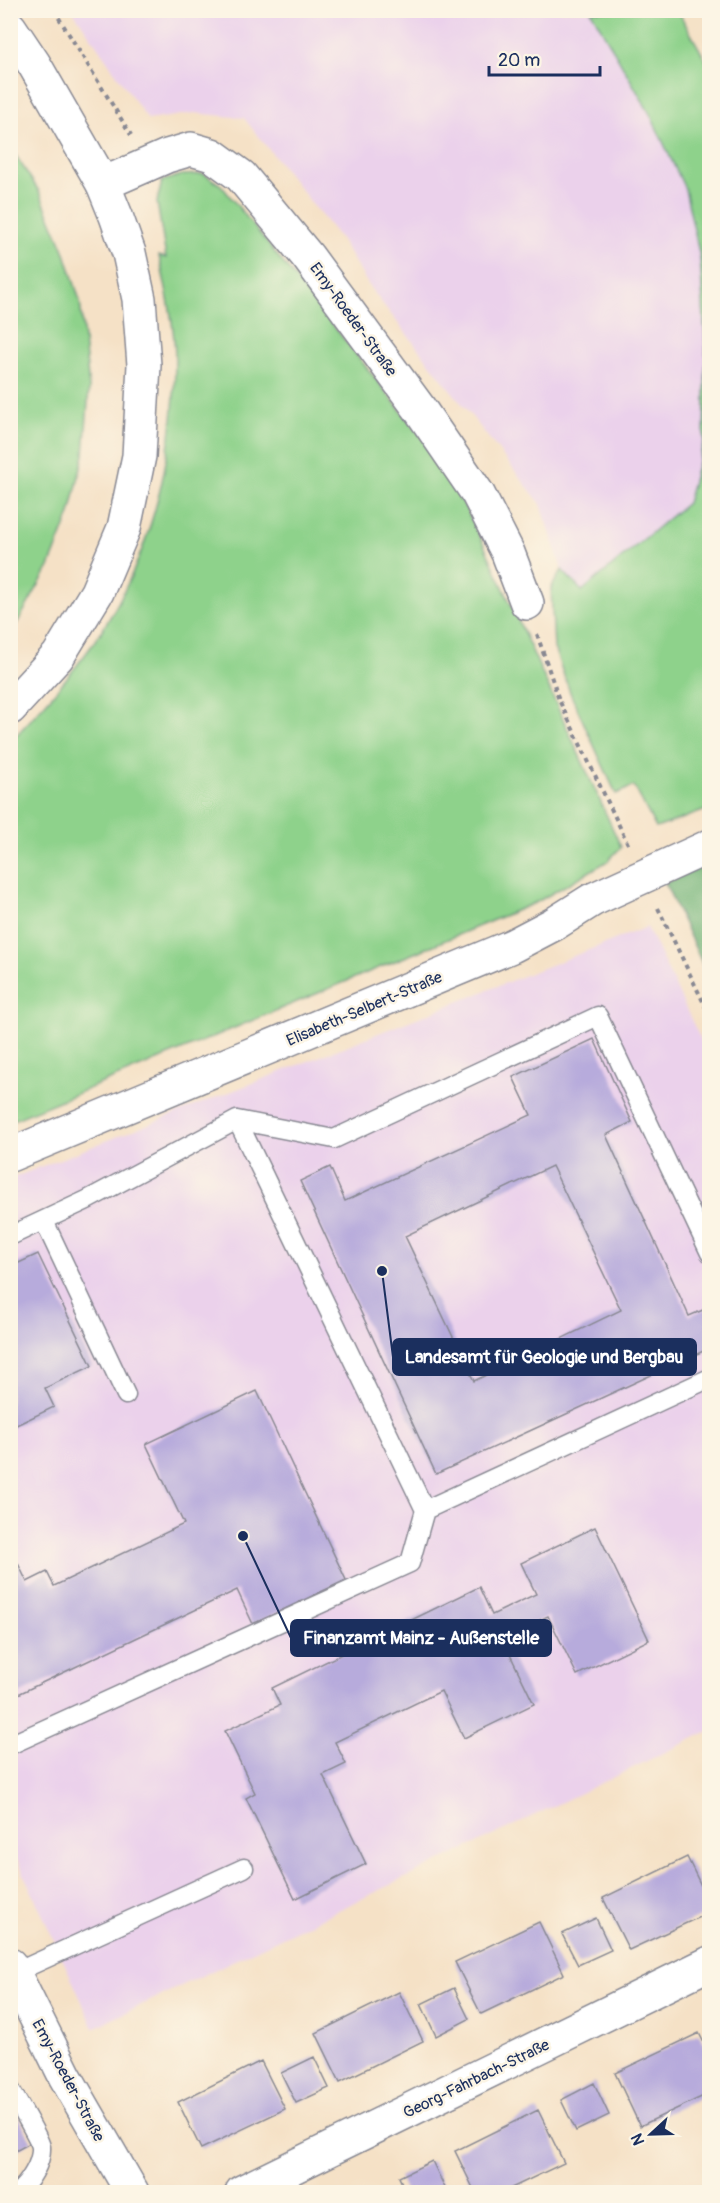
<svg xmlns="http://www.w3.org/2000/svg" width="720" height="2203" viewBox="0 0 720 2203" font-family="Pangolin,sans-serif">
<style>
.built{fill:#ebd1eb}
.green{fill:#8ed28b;stroke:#548074;stroke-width:1.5}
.forest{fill:#72b477;stroke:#46726a;stroke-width:1.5}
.building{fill:#b7abdc;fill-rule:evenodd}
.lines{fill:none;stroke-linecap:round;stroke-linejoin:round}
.service-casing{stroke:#888892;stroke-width:21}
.minor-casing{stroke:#888892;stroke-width:36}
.tertiary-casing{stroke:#888892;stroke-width:36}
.path{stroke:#888892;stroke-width:4;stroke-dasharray:4.5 4.5;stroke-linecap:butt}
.service{stroke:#fff;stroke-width:18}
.minor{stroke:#fff;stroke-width:33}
.tertiary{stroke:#fff;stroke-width:33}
.labels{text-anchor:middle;stroke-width:5;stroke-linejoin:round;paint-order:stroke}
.street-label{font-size:16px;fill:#1b2f5e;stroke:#fcf5e5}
.leader{fill:none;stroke:#1b2f5e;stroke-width:2}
.callout-dot{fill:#1b2f5e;stroke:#fcf5e5;stroke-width:2}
.callout{fill:#1b2f5e;stroke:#1b2f5e;stroke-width:2}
.callout-label{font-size:18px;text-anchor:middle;font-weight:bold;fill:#fff}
</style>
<rect width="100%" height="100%" fill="#fcf5e5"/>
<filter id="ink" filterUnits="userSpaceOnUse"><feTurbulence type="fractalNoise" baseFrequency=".0167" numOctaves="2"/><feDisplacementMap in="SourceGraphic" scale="12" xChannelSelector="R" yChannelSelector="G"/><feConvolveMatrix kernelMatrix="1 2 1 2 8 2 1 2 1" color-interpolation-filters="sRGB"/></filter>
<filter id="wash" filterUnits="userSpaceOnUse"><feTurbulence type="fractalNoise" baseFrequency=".008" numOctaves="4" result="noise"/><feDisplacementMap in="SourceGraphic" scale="24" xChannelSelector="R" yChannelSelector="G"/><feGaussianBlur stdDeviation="1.35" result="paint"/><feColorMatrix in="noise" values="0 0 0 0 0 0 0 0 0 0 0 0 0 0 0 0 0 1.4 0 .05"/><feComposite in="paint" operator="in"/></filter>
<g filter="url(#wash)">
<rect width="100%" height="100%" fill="#f5e1c6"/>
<!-- built -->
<path class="built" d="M73,11H591L650,114L685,189L700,257L706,351L704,441L687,503L582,591L562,570L541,504L371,289L341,240L244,118L194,113L148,120Z
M647,927L709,1057V1731L94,2028L11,1846L10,1179Z"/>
<!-- green -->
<path class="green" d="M591,11H678L709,66V809L656,828L634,786L616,794L571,695L554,648L551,588L562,570L582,591L687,503L704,441L706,351L700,257L685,189L650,114Z
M10,147L39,191L64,250L80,301L89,388L84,455L70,514L49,567L11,634Z
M204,174L221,185L422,437L454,485L484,545L621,847L608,861L537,902L11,1121L10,742C38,712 66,681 90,648C149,566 175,460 175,360C175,325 166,290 159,256L166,258L157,202L162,181L182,175Z"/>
<!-- forest -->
<path class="forest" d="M709,863V978L665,883Z"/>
<g id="blocks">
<!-- building -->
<path class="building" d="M594,1039L632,1122L606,1135L689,1316L710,1307V1348L436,1474L300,1181L330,1167L345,1201L531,1115L513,1077ZM552,1166L621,1310L474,1381L405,1236Z
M38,1254L92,1366L45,1388L54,1407L10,1428V1267Z
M257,1391L346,1580L253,1624L237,1590L10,1698V1547L27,1582L47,1572L54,1586L184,1524L146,1444Z
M595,1527L649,1640L577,1675L548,1616L502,1638L534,1704L464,1738L441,1691L335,1742L346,1764L323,1775L366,1864L295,1899L246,1798L255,1793L225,1731L280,1705L272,1688L479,1587L492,1615L536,1594L521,1563Z
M687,1857L710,1904V1912L629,1950L603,1898Z
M596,1918L611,1950L578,1965L562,1934Z
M539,1922L564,1974L481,2014L455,1962Z
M454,1988L469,2019L436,2036L421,2004Z
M399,1992L423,2041L340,2082L316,2033Z
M699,2033L710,2055V2093L640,2126L615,2073Z
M314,2057L329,2088L296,2103L281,2073Z
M261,2061L285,2109L201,2149L178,2102Z
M594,2083L609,2115L576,2131L561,2100Z
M10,2102L32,2142L10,2154Z
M538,2110L564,2163L503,2192H475L455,2151Z
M432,2161L447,2192H406L399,2177Z"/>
</g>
</g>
<g filter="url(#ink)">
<use href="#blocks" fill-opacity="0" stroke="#888892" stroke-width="1.5"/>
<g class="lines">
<!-- service casing -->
<g class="service-casing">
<path id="service" d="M237,1120L425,1510
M44,1221L126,1395
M10,1236L87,1200L237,1120L334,1139L598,1016L710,1253
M10,1745L410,1563L425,1510L710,1378
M14,1973L244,1868
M10,2089C16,2099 40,2140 41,2147C42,2163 29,2183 18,2192"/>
</g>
<!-- minor casing -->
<g class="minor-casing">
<path id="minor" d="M103,184L167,156L191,149L212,155L241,176L308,257L419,408L478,494L508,553L527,603
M10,1155L512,946L554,924L592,900L710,846
M242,2192L710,1963"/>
</g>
<!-- tertiary casing -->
<g class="tertiary-casing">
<path id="tertiary" d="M10,28L34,64L103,184L116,216L129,253L139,299L144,365L139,456L124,528L97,592L58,656L10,708
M10,1965L65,2076L132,2192"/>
</g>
<!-- path -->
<path class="path" d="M54,10L131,135
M537,634L559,700L628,844
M658,908L710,1016"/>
<!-- service -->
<use href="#service" class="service"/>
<!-- minor -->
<use href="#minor" class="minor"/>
<!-- tertiary -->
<use href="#tertiary" class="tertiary"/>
</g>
</g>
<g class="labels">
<!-- street labels -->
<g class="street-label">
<text transform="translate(354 319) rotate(54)" y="6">Emy-Roeder-Straße</text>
<text transform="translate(364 1008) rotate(-23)" y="6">Elisabeth-Selbert-Straße</text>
<text transform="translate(476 2078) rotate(-26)" y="6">Georg-Fahrbach-Straße</text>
<text transform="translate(69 2080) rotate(62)" y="6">Emy-Roeder-Straße</text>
</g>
</g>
<!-- callouts -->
<path class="leader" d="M382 1271L393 1357M243 1536L291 1638"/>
<g class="callout-dot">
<circle cx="382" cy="1271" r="6"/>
<circle cx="243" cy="1536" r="6"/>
</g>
<g class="callout">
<rect x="393" y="1339" width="303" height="36" rx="6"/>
<rect x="291" y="1620" width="260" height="36" rx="6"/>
</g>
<g class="callout-label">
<text x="544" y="1363">Landesamt für Geologie und Bergbau</text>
<text x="421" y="1644">Finanzamt Mainz - Außenstelle</text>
</g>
<!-- margin -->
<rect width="720" height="2203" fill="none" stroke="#fcf5e5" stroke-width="36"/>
<!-- north arrow -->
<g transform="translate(651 2134) rotate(248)" stroke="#fcf5e5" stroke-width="4.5" paint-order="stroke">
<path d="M0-4.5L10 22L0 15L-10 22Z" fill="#1b2f5e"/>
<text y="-9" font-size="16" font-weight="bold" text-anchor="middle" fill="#1b2f5e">N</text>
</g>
<!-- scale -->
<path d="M489 66v9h111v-9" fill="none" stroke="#1b2f5e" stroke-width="3"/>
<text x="498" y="66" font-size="18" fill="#1b2f5e" stroke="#fcf5e5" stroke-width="4.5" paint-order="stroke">20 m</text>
</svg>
